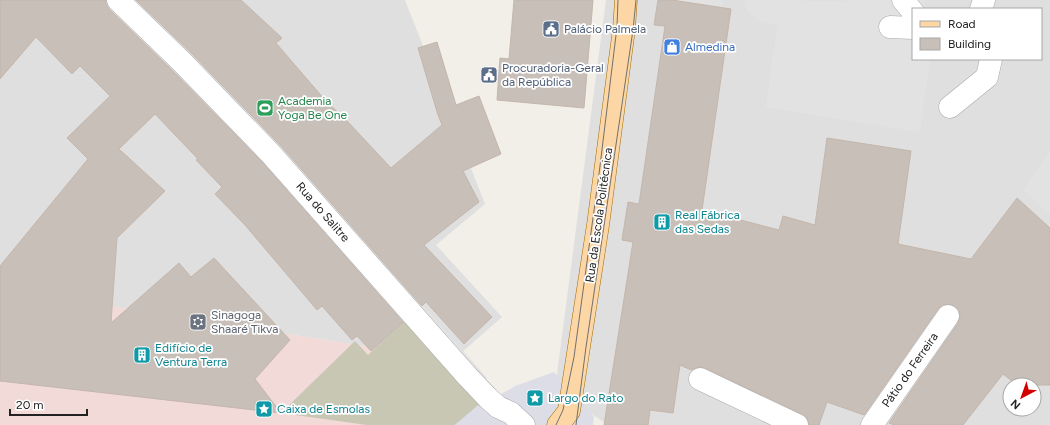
<svg xmlns="http://www.w3.org/2000/svg" width="1050" height="425" viewBox="0 0 1050 425" font-family="Figtree,sans-serif">
<style>
.residential{fill:#e0dfdf;fill-rule:evenodd}
.commercial{fill:#f2dad9}
.construction{fill:#c7c7b4}
.parking{fill:#e2e2e2}
.plaza{fill:#dddde8}
.building{fill:#c7bfb8;stroke:#c4b6ab}
.lines{fill:none;stroke-linecap:round;stroke-linejoin:round}
.minor-casing{stroke:#a9a9a9;stroke-width:23}
.major-casing{stroke:#a06b00;stroke-width:23}
.minor{stroke:#fff;stroke-width:22}
.major{stroke:#fcd6a4;stroke-width:22}
.tram{stroke:#707070;stroke-width:1}
.labels{text-anchor:middle;stroke-width:3.5;stroke-linejoin:round;paint-order:stroke}
.service-label{font-size:12px;fill:#4e5e75;stroke:#fff;text-anchor:start}
.shop-label{font-size:12px;fill:#366cbe;stroke:#fff;text-anchor:start}
.leisure-label{font-size:12px;fill:#27864d;stroke:#fff;text-anchor:start}
.street-label{font-size:12px;fill:#222;stroke:#fff}
.culture-label{font-size:12px;fill:#0d838f;stroke:#fff;text-anchor:start}
.worship-label{font-size:12px;fill:#5b616d;stroke:#fff;text-anchor:start}
</style>
<rect width="100%" height="100%" fill="#f2efe9"/>
<!-- residential -->
<path class="residential" d="M0,0H405L485,204L436,245L502,317L453,360L0,289Z
M606,0H1050V425H608L555,389ZM913,9H1041V59H913ZM1010,385H1034V409H1010Z"/>
<!-- commercial -->
<path class="commercial" d="M0,289L453,360L437,425H0Z"/>
<!-- construction -->
<path class="construction" d="M404,321L479,405L455,425H367L281,413L355,341L368,355Z"/>
<!-- parking -->
<path class="parking" d="M126,0H137L214,74L256,118L250,124Z
M672,0H723L722,7Z
M744,0H783L849,2V0H925V5H914L898,20L913,36V59H930L920,132L766,107L777,25L759,21L747,11Z
M279,144L380,256L374,261L274,148Z
M1050,152V215L1023,190Z
M398,277L487,378L481,384L393,282Z"/>
<!-- plaza -->
<path class="plaza" d="M554,372L594,417L593,425H455L484,400L486,402L507,391L515,386Z"/>
<!-- building -->
<path class="building" d="M0,0H106V4L109,9L173,71L262,162L403,322L371,351L357,336L352,340L322,306L317,310L245,225L215,194L222,187L196,160L198,159L155,114L119,149L165,191L117,238L111,323L179,263L191,277L214,258L290,340L255,379L281,413L0,381V266L88,159L67,138L110,96L80,66L72,74L36,37L0,79Z
M136,0H241L282,38L276,43L325,100L348,122L391,168L442,125L438,115L418,48L437,42L456,105L479,96L501,154L463,171L479,202L424,245L492,317L464,344L426,302L422,306L280,145L191,53Z
M514,0H593L584,108L497,100L500,58L509,59Z
M658,0H672L731,9L702,210L779,230L783,216L815,225L827,138L911,151L898,244L971,259L1017,198L1050,228V385H1017L1003,374L963,425H894L889,423L958,323L960,317L959,310L955,306L949,304L942,305L938,309L864,415L827,402L819,425H809L807,418L802,414L705,368L699,367L693,369L691,370L680,365L673,413L650,410L648,425H604L633,242L622,240L628,202L639,204L665,26L654,25Z"/>
<g class="lines">
<!-- minor casing -->
<g class="minor-casing">
<path id="minor" d="M118,0L182,62L271,154L468,377L488,398L498,407L511,413L524,425
M903,0L913,12
M981,9L984,0
M890,27L913,28
M950,107L987,77L991,59
M700,379L797,425
M872,425L948,316"/>
</g>
<!-- major casing -->
<g class="major-casing">
<path id="major" d="M558,425L569,411L598,225L624,29L626,0"/>
</g>
<!-- minor -->
<use href="#minor" class="minor"/>
<!-- major -->
<use href="#major" class="major"/>
<!-- tram -->
<path class="tram" d="M556,425L563,410L574,357L599,174L617,27L618,0
M576,425L586,347L633,30L636,0"/>
</g>
<!-- icons -->
<defs>
<g id="civic-square" transform="scale(0.9)"><rect x="-9" y="-9" width="18" height="18" rx="4" fill="#5c6f8a" stroke="#fff"/><path d="M-.6-6.5H3V-4.5H.6V-3L4-1V1h2V6H-6V1h2V-1L-.6-3ZM-1.2 2.5V6h2.4V2.5Z" fill="#fff"/></g>
<g id="shop-square" transform="scale(0.9)"><rect x="-9" y="-9" width="18" height="18" rx="4" fill="#3f7fe0" stroke="#fff"/><path d="M-5-2.5h2.3a2.7 3.5 0 0 1 5.4 0H5L5.5 6h-11ZM-1.5-2.5h3a1.5 2.3 0 0 0-3 0Z" fill="#fff"/></g>
<g id="stadium-square" transform="scale(0.9)"><rect x="-9" y="-9" width="18" height="18" rx="4" fill="#2e9e5b" stroke="#fff"/><path d="M0-5a6.5 5 0 1 0 0 10a6.5 5 0 1 0 0-10ZM-3.5-1.8h7v3.6h-7Z" fill="#fff"/></g>
<g id="building-square" transform="scale(0.9)"><rect x="-9" y="-9" width="18" height="18" rx="4" fill="#0f9aa8" stroke="#fff"/><path d="M-4-6H4V6H1V3H-1V6H-4ZM-2.5-4.3h1.7v1.8h-1.7ZM.8-4.3h1.7v1.8H.8ZM-2.5-1h1.7V.8h-1.7ZM.8-1h1.7V.8H.8Z" fill="#fff"/></g>
<g id="synagogue-square" transform="scale(0.9)"><rect x="-9" y="-9" width="18" height="18" rx="4" fill="#6b7280" stroke="#fff"/><path d="M0-6.5L5.6 3.2H-5.6ZM0 6.5L5.6-3.2H-5.6Z" fill="#fff"/></g>
<g id="sight-square" transform="scale(0.9)"><rect x="-9" y="-9" width="18" height="18" rx="4" fill="#0f9aa8" stroke="#fff"/><path d="M0-6L1.8-2.2L6-1.7L2.9 1.2L3.7 5.4L0 3.3L-3.7 5.4L-2.9 1.2L-6-1.7L-1.8-2.2Z" fill="#fff"/></g>
</defs>
<g fill-rule="evenodd">
<use href="#civic-square" x="551" y="29"/>
<use href="#shop-square" x="672" y="47"/>
<use href="#civic-square" x="489" y="75"/>
<use href="#stadium-square" x="265" y="108"/>
<use href="#building-square" x="662" y="222"/>
<use href="#synagogue-square" x="198" y="322"/>
<use href="#building-square" x="142" y="355"/>
<use href="#sight-square" x="535" y="398"/>
<use href="#sight-square" x="264" y="409"/>
</g>
<g class="labels">
<!-- service labels -->
<g class="service-label">
<text x="564" y="33">Palácio Palmela</text>
<text x="502" y="72">Procuradoria-Geral<tspan x="502" dy="14">da República</tspan></text>
</g>
<!-- shop labels -->
<g class="shop-label">
<text x="685" y="51">Almedina</text>
</g>
<!-- leisure labels -->
<g class="leisure-label">
<text x="278" y="105">Academia<tspan x="278" dy="14">Yoga Be One</tspan></text>
</g>
<!-- street labels -->
<g class="street-label">
<text transform="translate(323 212) rotate(49)" y="4">Rua do Salitre</text>
<text transform="translate(599 215) rotate(-82)" y="4">Rua da Escola Politécnica</text>
<text transform="translate(910 370) rotate(-55)" y="4">Pátio do Ferreira</text>
</g>
<!-- culture labels -->
<g class="culture-label">
<text x="675" y="219">Real Fábrica<tspan x="675" dy="14">das Sedas</tspan></text>
<text x="155" y="352">Edifício de<tspan x="155" dy="14">Ventura Terra</tspan></text>
<text x="548" y="402">Largo do Rato</text>
<text x="277" y="413">Caixa de Esmolas</text>
</g>
<!-- worship labels -->
<g class="worship-label">
<text x="211" y="319">Sinagoga<tspan x="211" dy="14">Shaaré Tikva</tspan></text>
</g>
</g>
<!-- legend -->
<rect x="912" y="8" width="130" height="52" fill="#ffffff" stroke="#a7a7a7"/>
<rect x="920" y="21" width="20" height="6" fill="#fcd6a4" stroke="#a7a7a7"/>
<text x="948" y="28" font-size="12" fill="#222222">Road</text>
<rect x="920" y="38" width="20" height="12" fill="#c7bfb8" stroke="#a7a7a7"/>
<text x="948" y="48" font-size="12" fill="#222222">Building</text>
<!-- north arrow -->
<g transform="translate(1022 397) rotate(221)"><circle r="19" fill="#ffffff" stroke="#a7a7a7"/>
<path d="M0-3L7 15L0 10L-7 15Z" fill="#d40000"/>
<text y="-6" font-size="11" font-weight="bold" text-anchor="middle" fill="#222222">N</text>
</g>
<!-- scale -->
<path d="M10 409v6h77v-6" fill="none" stroke="#222222" stroke-width="2"/>
<text x="16" y="409" font-size="12" fill="#222222" stroke="#ffffff" stroke-width="3" paint-order="stroke">20 m</text>
</svg>
